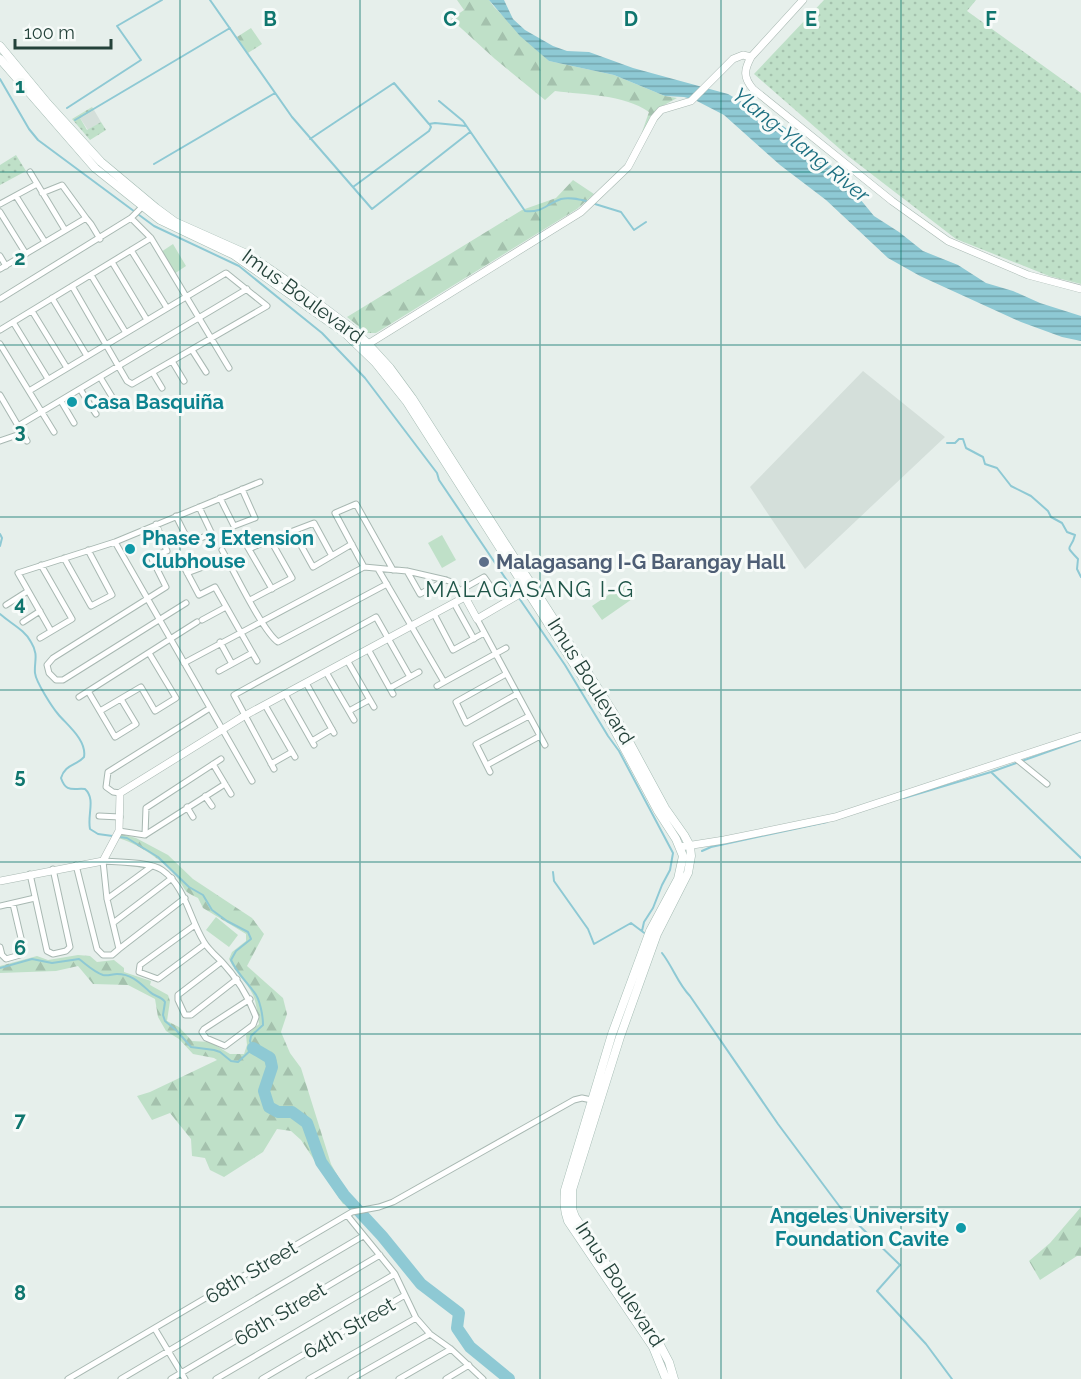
<svg xmlns="http://www.w3.org/2000/svg" width="1081" height="1379" viewBox="0 0 1081 1379" font-family="Raleway,sans-serif">
<style>
.built{fill:#d4dfda}
.grass{fill:url(#grass-dots)}
.forest{fill:url(#forest-firs)}
.pitch{fill:#bfe0c8}
.water{fill:url(#water-rules)}
.lines{fill:none;stroke-linecap:round;stroke-linejoin:round}
.stream{stroke:#8ec9d4;stroke-width:2}
.river{stroke:#8ec9d4;stroke-width:12}
.minor-casing{stroke:#a8b8b2;stroke-width:7}
.tertiary-casing{stroke:#a8b8b2;stroke-width:8}
.secondary-casing{stroke:#a4bbb3;stroke-width:9}
.minor{stroke:#fff;stroke-width:5}
.tertiary{stroke:#fff;stroke-width:7}
.secondary{stroke:#fff;stroke-width:8}
.grid{fill:none;stroke:#0f766e;stroke-width:1.5;stroke-opacity:0.55}
.culture-dot{fill:#0f9aa8;stroke:#f7fbf9;stroke-width:2}
.service-dot{fill:#5c6f8a;stroke:#f7fbf9;stroke-width:2}
.labels{text-anchor:middle;stroke-width:6;stroke-linejoin:round;paint-order:stroke}
.street-label{font-size:20px;fill:#24423a;stroke:#f7fbf9}
.culture-label{font-size:20px;font-weight:bold;fill:#0d838f;stroke:#f7fbf9;text-anchor:start}
.service-label{font-size:20px;font-weight:bold;fill:#4e5e75;stroke:#f7fbf9;text-anchor:start}
.water-label{font-size:21px;font-style:italic;fill:#1c6f80;stroke:#f7fbf9}
.quarter-label{font-size:22px;letter-spacing:1.5px;fill:#1f5548;stroke:#f7fbf9}
.grid-label{font-size:20px;text-anchor:middle;font-weight:bold;fill:#0f766e;stroke:#f7fbf9;stroke-width:6;stroke-linejoin:round;paint-order:stroke}
</style>
<defs>
<pattern id="grass-dots" width="8" height="8" patternUnits="userSpaceOnUse" patternTransform="scale(1.5)"><rect width="8" height="8" fill="#bfe0c8"/><path d="M2 2h.1M6 6h.1" fill="none" stroke="#a4c1ad" stroke-width="1.8" stroke-linecap="round"/></pattern>
<pattern id="forest-firs" width="22" height="20" patternUnits="userSpaceOnUse" patternTransform="scale(1.5)"><rect width="22" height="20" fill="#bfe0c8"/><path d="M5 1l3.5 6h-7zM16 11l3.5 6h-7z" fill="#a4c1ad"/></pattern>
<pattern id="water-rules" width="6" height="5" patternUnits="userSpaceOnUse" patternTransform="scale(1.5)"><rect width="6" height="5" fill="#8ec9d4"/><path d="M0 2.5h6" fill="none" stroke="#74a5ad"/></pattern>
</defs>
<rect width="100%" height="100%" fill="#e6efeb"/>
<!-- built -->
<path class="built" d="M94,110L101,122L88,130L80,118Z
M863,371L945,437L805,569L750,487Z"/>
<!-- grass -->
<path class="grass" d="M824,0H976L967,11L1081,93V284L1049,276L956,239L848,156L754,74Z
M92,107L94,110L80,118L87,130L101,122L106,130L90,140L72,119Z
M16,155L26,171L0,185V165Z"/>
<!-- forest -->
<path class="forest" d="M457,0H489L494,7L549,61L614,75L665,96L677,98L657,109L641,135L649,112C623,94 585,95 555,91L545,100L495,59L451,19L464,10Z
M251,28L262,44L248,53L237,37Z
M573,180L594,194L577,209L376,333H367L347,317L522,210L556,198Z
M121,834L136,838L168,855L193,879L252,918L264,934L247,966L283,998L287,1014L281,1032L290,1053L301,1068L331,1164L341,1182L355,1201L349,1205L343,1204L301,1140L291,1131L277,1129L263,1152L224,1177L210,1170L205,1158L192,1156L191,1139L170,1113L152,1120L137,1096L150,1092L217,1060L214,1058L193,1054L179,1039L166,1031L158,1017L155,999L128,985L93,984L78,966L56,971L0,973V966L37,956L48,960L78,955L90,956L97,962L114,960L124,968V972L151,981L150,985L168,995L170,1001L167,1021L179,1027L192,1041L210,1042L230,1054H244L247,1045L246,1035L259,1024C257,1014 257,1004 253,995C247,982 235,973 229,959L232,952L246,941V934L203,908L198,898C180,890 187,889 175,875C164,861 135,842 118,838Z
M1081,1207V1256H1077L1040,1280L1029,1261L1050,1243Z"/>
<!-- pitch -->
<path class="pitch" d="M173,244L186,266L174,274L161,252Z
M442,535L456,560L442,568L428,543Z
M626,583L635,597L602,620L592,606Z
M216,917L238,935L229,947L206,930Z"/>
<!-- water -->
<path class="water" d="M489,0H504L513,19L525,30L553,46L567,51L589,52L633,68L728,94L783,126L817,151L841,176L874,216L899,232L923,251L958,265L986,283L1013,291L1040,303L1081,316V341L1062,337L1021,322L920,276L888,258L826,200L780,165L724,115L695,100L684,97L665,96L614,75L549,61L520,36Z"/>
<g class="lines">
<!-- stream -->
<path class="stream" d="M210,0L292,117L372,209L470,132
M0,79L29,129L38,140L154,226L239,266L322,333L365,378L437,473L439,480L512,588
M439,101L463,121L525,211C543,213 546,204 561,199C570,197 578,199 586,201
M67,108L141,60L117,26L162,0
M75,120L230,28
M310,139L394,83L429,124L435,123L466,126
M154,164L275,93
M353,187L429,131L431,127L430,125
M595,204L621,212L634,230L646,222
M947,443H955L959,439H963L966,448L983,457L985,464L997,468L1011,486L1031,496L1048,511L1051,517L1062,523L1067,532L1075,535C1071,552 1063,543 1078,559L1077,569L1081,577
M0,534L2,538L0,546
M519,598L565,665L608,736L619,751L673,853L670,870L662,885L653,908L644,922L642,931
M0,614C10,623 25,630 31,642C39,655 34,661 35,673C36,682 52,707 58,714C67,725 87,740 84,757C76,766 65,764 61,778C66,793 73,788 85,789C96,799 87,815 90,829L98,834L127,838L158,857L189,887L203,895L212,910L227,921L248,932L251,939L236,951L231,960C237,973 246,981 254,992C260,999 263,1016 263,1025L251,1036L250,1041L253,1048L238,1062L231,1061L220,1052L214,1050L191,1047L177,1031L165,1021L163,1015L165,1002C161,996 155,997 150,992C140,983 132,974 117,974C112,974 108,976 103,975C94,972 87,965 79,959L52,963L32,959L0,968
M991,772L1081,858
M904,798L991,772L1081,740
M702,851L711,847L827,822
M553,872L554,881L588,929L594,944L631,923L647,935
M662,953C673,967 678,984 690,996L778,1124L840,1207L900,1265L877,1291L926,1344L952,1379"/>
<!-- river -->
<path class="river" d="M253,1048L270,1058L272,1067L264,1091L269,1107L278,1112H292L307,1123L321,1162L344,1195L382,1236L421,1284L459,1313L457,1328L470,1347L509,1379"/>
<!-- minor casing -->
<g class="minor-casing">
<path id="minor" d="M30,172L65,230
M42,193L62,185L86,218
M16,196L45,242
M0,204L37,184
M0,212L26,254
M131,218L142,207
M131,250L167,308
M0,256L6,266
M112,262L147,320
M0,269L86,218L91,224L100,239
M91,275L126,333
M52,298L87,356
M0,299L131,218L151,238L229,368
M32,311L67,368
M13,322L48,379
M0,330L151,238
M0,344L54,432
M192,350L206,372
M172,361L184,381
M153,373L162,388
M100,377L117,405
M80,389L96,414
M29,391C95,352 160,312 226,273L267,306L132,384L127,381L72,286
M0,395L27,441
M61,401L74,423
M18,426L247,289
M0,441L23,433
M220,498L234,526L255,518L242,489
M176,516L189,542L212,534L199,507
M156,524L167,551L151,557L166,587L53,658L47,665L49,673L56,680H63L186,603
M243,539L272,589
M115,542L252,781
M249,549L267,541H271L292,578L250,600
M222,550C233,569 263,632 278,642L387,584
M332,556L314,523L293,531L313,567L352,544
M64,558L91,606L112,595L88,550
M183,565L199,595L215,587L257,661
M364,567L335,513L356,504L393,570
M378,569L444,682
M407,571L420,594L446,580
M187,573L227,558
M461,590L484,577L491,587
M454,603L474,639
M6,605L28,591
M434,614L453,650L484,633
M477,619L545,745
M202,620L226,607
M23,622L40,611
M51,631L18,573L115,542L260,482
M40,638L72,619L41,565
M220,642L232,664
M368,649L393,694
M347,660L374,707
M184,663L364,567L407,571L446,580L452,582L465,597
M219,671L252,653
M326,672L354,720
M506,674L456,702L466,723L517,694
M306,683L334,733
M437,686L506,648
M390,688L419,672
M88,691L115,737L136,724L121,699
M285,694L314,745
M79,697L197,622
M265,705L295,757
M100,711L141,687L155,711L176,698L149,653
M349,711L369,700
M312,741L332,729
M1015,758L1047,784
M213,764L231,794
M271,764L292,752
M487,765L540,736
M274,769L234,695L376,617L410,677
M490,772L476,744L529,716
M120,793L113,792L106,787L108,772L210,708
M205,796L212,806
M187,807L193,817
M99,816L120,817
M119,831L145,835L225,784
M145,835L146,808L221,759
M76,865L97,949L103,955H112L119,949
M30,874L47,951L53,954L66,951L70,947L53,869
M185,898L119,949L107,899L103,861C118,862 151,862 162,870C186,887 189,918 204,942C208,949 216,956 222,962C238,979 248,996 256,1017L253,1025L225,1046L206,1038L202,1032L204,1029L250,999
M107,899L152,866
M0,906L35,898
M113,923L172,878
M195,925L140,965L139,972L158,979L205,944
M0,947L2,955L6,959L20,955L24,951L13,904
M221,962L178,995V1000L185,1015H191L237,979
M347,1215L395,1274L416,1318L430,1334L451,1349L483,1379
M155,1329L185,1379
M68,1379L352,1212L379,1207L393,1202L574,1100L582,1098L596,1101
M121,1379L363,1236
M171,1379L380,1255
M216,1379L395,1274
M262,1379L405,1295
M309,1379L416,1318
M351,1379L430,1334
M399,1379L451,1349
M446,1379L469,1365"/>
</g>
<!-- tertiary casing -->
<g class="tertiary-casing">
<path id="tertiary" d="M803,0L751,57C744,70 743,77 753,89L892,201L948,241L1028,275L1081,289
M365,346L581,212L628,167L654,118L661,110L691,101L733,59L743,55L751,57
M680,847L724,840L835,817L1081,736
M0,881L103,861L119,831L120,793L244,716L465,597L477,619L530,588"/>
</g>
<!-- secondary casing -->
<g class="secondary-casing">
<path id="secondary" d="M0,46L48,104L101,162L156,208L175,222L249,255L303,292L351,328L368,344L390,368L412,398L613,712L665,808L684,835L690,846L691,856L688,873L657,934L620,1037L572,1190V1209L575,1217L659,1343L669,1362L674,1379
M0,59L95,168L160,220L234,255L345,333L375,362L407,402L607,716L658,811L676,839L683,856L678,879L650,931L612,1034L565,1190C564,1202 564,1210 568,1221L653,1347L666,1379"/>
</g>
<!-- minor -->
<use href="#minor" class="minor"/>
<!-- tertiary -->
<use href="#tertiary" class="tertiary"/>
<!-- secondary -->
<use href="#secondary" class="secondary"/>
</g>
<!-- grid -->
<path class="grid" d="M180,0V1379M360,0V1379M540,0V1379M721,0V1379M901,0V1379M0,172H1081M0,345H1081M0,517H1081M0,690H1081M0,862H1081M0,1034H1081M0,1207H1081"/>
<!-- markers -->
<g class="culture-dot">
<circle cx="72" cy="402" r="6"/>
<circle cx="130" cy="549" r="6"/>
<circle cx="961" cy="1228" r="6"/>
</g>
<circle class="service-dot" cx="484" cy="562" r="6"/>
<g class="labels">
<!-- street labels -->
<g class="street-label">
<text transform="translate(303 296) rotate(36)" y="7">Imus Boulevard</text>
<text transform="translate(591 681) rotate(58)" y="7">Imus Boulevard</text>
<text transform="translate(251 1272) rotate(-31)" y="7">68th Street</text>
<text transform="translate(620 1284) rotate(57)" y="7">Imus Boulevard</text>
<text transform="translate(280 1314) rotate(-31)" y="7">66th Street</text>
<text transform="translate(349 1328) rotate(-30)" y="7">64th Street</text>
</g>
<!-- culture labels -->
<g class="culture-label">
<text x="84" y="409">Casa Basquiña</text>
<text x="142" y="545">Phase 3 Extension<tspan x="142" dy="23">Clubhouse</tspan></text>
<text x="949" y="1223" text-anchor="end">Angeles University<tspan x="949" dy="23">Foundation Cavite</tspan></text>
</g>
<!-- service labels -->
<g class="service-label">
<text x="496" y="569">Malagasang I-G Barangay Hall</text>
</g>
<!-- water labels -->
<g class="water-label">
<text transform="translate(801 145) rotate(39)" y="7">Ylang-Ylang River</text>
</g>
<!-- quarter labels -->
<g class="quarter-label">
<text x="530" y="597">MALAGASANG I-G</text>
</g>
</g>
<g class="grid-label">
<text x="270" y="26">B</text>
<text x="450" y="26">C</text>
<text x="631" y="26">D</text>
<text x="811" y="26">E</text>
<text x="991" y="26">F</text>
<text x="20" y="93">1</text>
<text x="20" y="265">2</text>
<text x="20" y="438">3</text>
<text x="20" y="610">4</text>
<text x="20" y="783">5</text>
<text x="20" y="955">6</text>
<text x="20" y="1127">7</text>
<text x="20" y="1300">8</text>
</g>
<!-- scale -->
<path d="M15 39v9h96v-9" fill="none" stroke="#24423a" stroke-width="3"/>
<text x="24" y="39" font-size="18" fill="#24423a" stroke="#f7fbf9" stroke-width="4.5" paint-order="stroke">100 m</text>
</svg>
